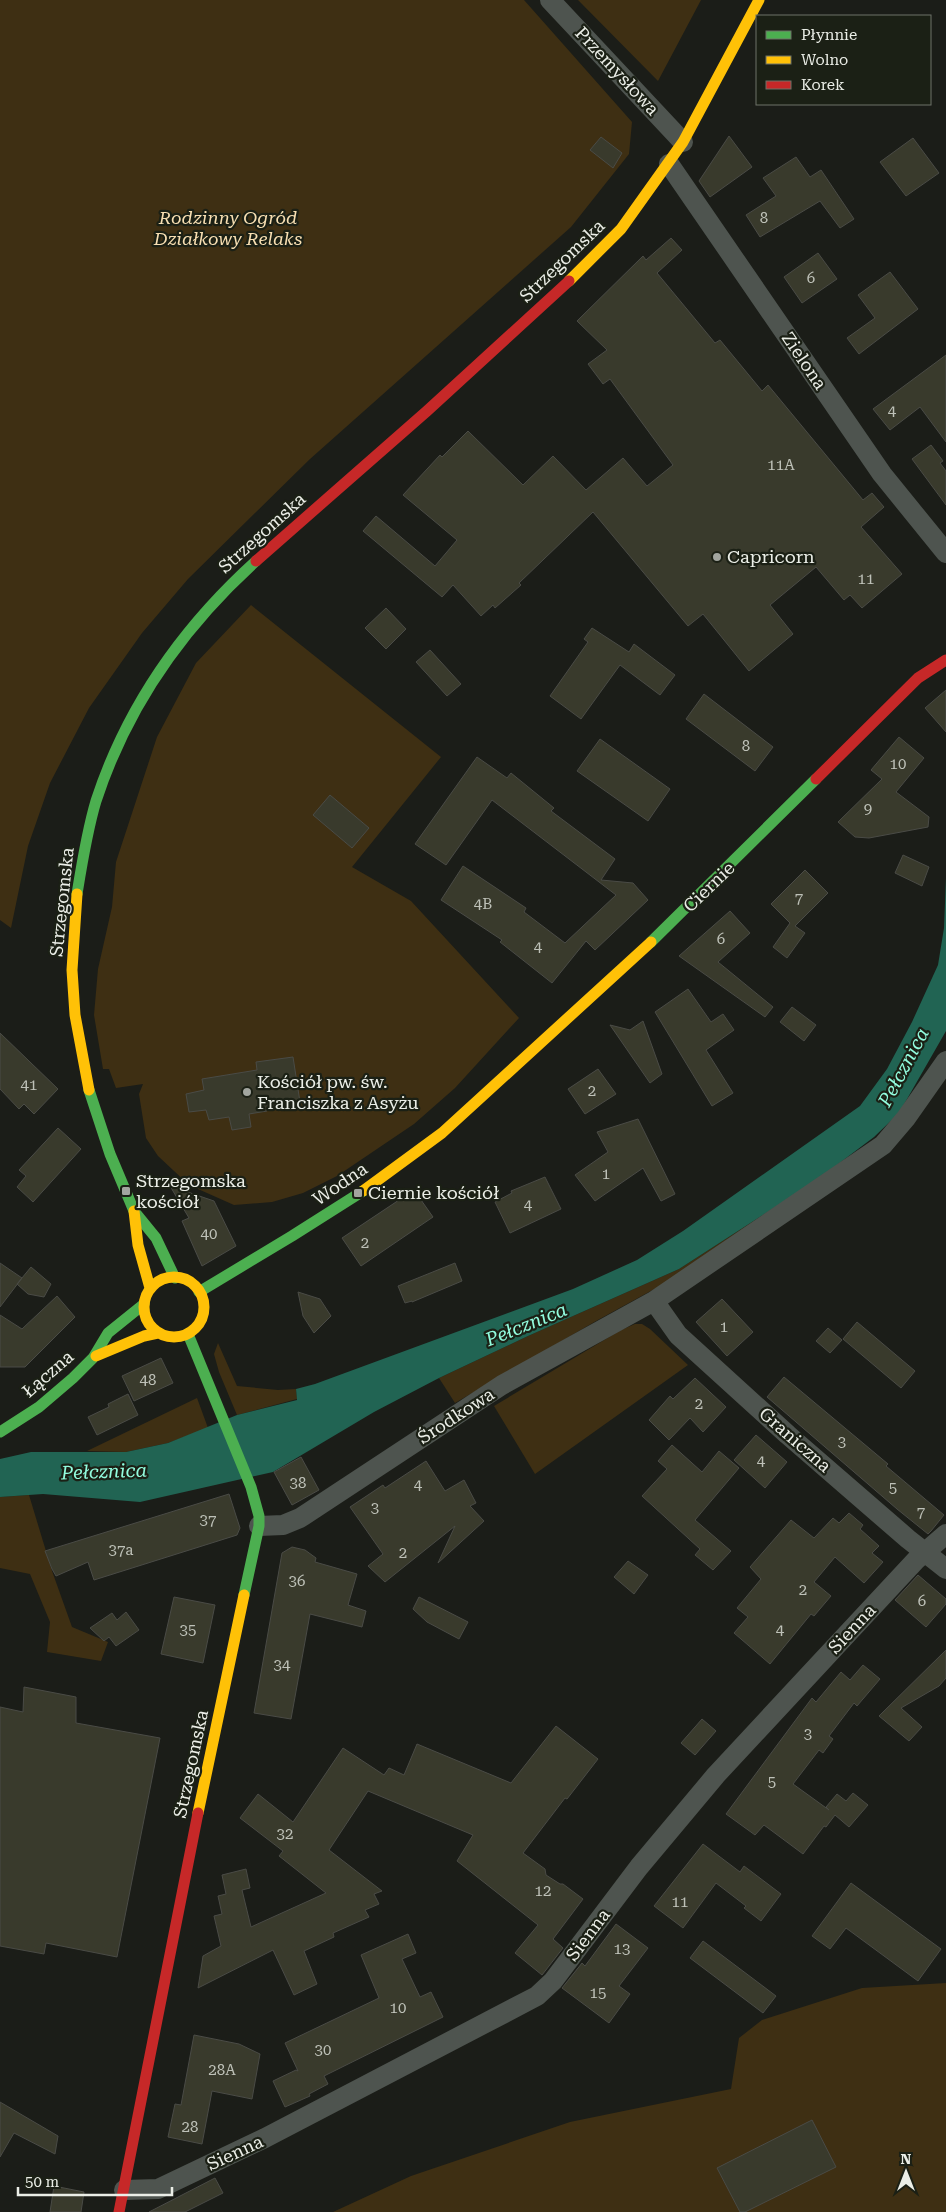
<svg xmlns="http://www.w3.org/2000/svg" width="946" height="2212" viewBox="0 0 946 2212" font-family="'Roboto Serif',serif">
<style>
.green{fill:#3e2f13}
.water{fill:#216453}
.building{fill:#393a2c;stroke:#4a4b46}
.lines{fill:none;stroke-linecap:round;stroke-linejoin:round}
.street{stroke:#4e544f;stroke-width:20}
.fast{stroke:#4caf50;stroke-width:11}
.slow{stroke:#ffc107;stroke-width:11}
.jam{stroke:#c62828;stroke-width:11}
.poi-dot{fill:#a2a59f;stroke:#1b2015;stroke-width:2}
.labels{text-anchor:middle;stroke-width:4.5;stroke-linejoin:round;paint-order:stroke}
.number-label{font-size:15px;fill:#bec1b8}
.street-label{font-size:18px;fill:#ebeee7;stroke:#1b2015}
.park-label{font-size:18px;font-style:italic;fill:#f8dfb2;stroke:#1b2015}
.poi-label{font-size:18px;fill:#ebeee7;stroke:#1b2015;text-anchor:start}
.water-label{font-size:19px;font-style:italic;fill:#92fcde;stroke:#1b2015}
</style>
<rect width="100%" height="100%" fill="#1b1d18"/>
<!-- green -->
<path class="green" d="M0,0H524L632,122L629,154L571,227L310,459L188,579L142,633L89,708L50,783L28,846L11,928L0,920Z
M578,0H701L658,81Z
M251,605L441,757L352,867L411,901L519,1018L455,1088L414,1124L337,1176L303,1193L272,1202L234,1205L189,1185L158,1156L146,1138L139,1094L143,1084L116,1088L109,1069H103L94,1015L98,969L112,907L116,862L157,737L196,663Z
M817,1180L678,1276L596,1321L455,1403L439,1378L528,1336L679,1269Z
M635,1324H642L650,1329L688,1365L535,1474L494,1406L621,1330Z
M218,1343L237,1386L278,1390L296,1389L297,1399L237,1415L219,1372L214,1354Z
M197,1398L208,1428L168,1443L126,1452L87,1451Z
M29,1495L52,1571L72,1627L108,1642L101,1661L47,1652L50,1622L30,1574L0,1568V1497Z
M946,1983V2212H333L411,2176L570,2122L731,2089L739,2038L762,2020L862,1988Z"/>
<!-- water -->
<path class="water" d="M946,878V1031L899,1113L874,1137L817,1180L679,1269L528,1336L439,1378L374,1412L273,1472L140,1502L43,1494L0,1497V1459L31,1452H126L168,1443L237,1415L297,1400L296,1389L315,1384L573,1289L637,1260L683,1231L860,1106L887,1069L912,1022L938,965L944,928Z"/>
<!-- building -->
<path class="building" d="M729,136L752,167L710,197L699,181Z
M601,137L622,153L613,168L590,150Z
M913,138L939,173L906,196L880,162Z
M796,157L810,177L821,170L854,219L840,228L820,201L760,237L746,215L776,196L763,178Z
M671,238L682,250L657,273L715,343L720,340L762,391L768,385L863,500L872,493L884,507L861,527L902,574L862,608L850,595L844,600L816,567L770,605L793,634L749,671L703,614L688,626L593,512L519,583L521,585L495,608L493,605L481,616L453,585L442,597L363,531L376,516L435,566L457,540L403,495L440,455L442,457L468,431L523,485L553,456L586,490L623,458L647,486L673,465L610,379L603,384L588,364L607,350L577,321L643,256L646,260Z
M818,253L837,279L802,303L784,277Z
M890,272L918,309L859,354L847,338L875,318L858,295Z
M946,355V442L920,407L890,430L873,409Z
M931,445L943,461L940,463L946,471V505L912,459Z
M386,608L406,629L386,649L365,628Z
M592,628L629,652L634,644L675,675L660,695L620,665L581,719L550,696L588,642L584,639Z
M430,650L461,684L447,696L416,662Z
M946,690V732L925,708Z
M704,694L773,747L755,771L686,719Z
M899,737L924,758L896,792L929,817L928,827L869,838L855,837L838,822L882,779L871,770Z
M600,739L670,789L648,821L577,771Z
M477,757L507,778L511,773L554,808L551,811L615,859L601,880L633,883L648,900L595,950L586,941L552,983L500,942L502,940L441,900L463,866L526,908L524,912L565,943L616,895L492,800L446,865L415,844Z
M330,795L369,828L352,848L313,815Z
M903,855L929,867L922,886L895,873Z
M805,870L828,893L795,926L805,933L787,958L773,947L790,923L771,904Z
M730,911L750,933L718,962L773,1007L765,1017L679,956Z
M688,989L711,1022L723,1014L734,1030L706,1050L733,1093L712,1106L655,1012Z
M792,1007L816,1025L804,1041L780,1022Z
M643,1021L662,1074L650,1083L610,1025L630,1030Z
M0,1033L58,1089L34,1114L24,1104L19,1109L0,1089Z
M293,1057L300,1102L267,1107V1111L249,1114L251,1127L232,1130L229,1117L209,1120L206,1110L189,1112L186,1094L204,1090L202,1079L257,1070L256,1062Z
M598,1069L616,1094L585,1114L568,1089Z
M638,1119L675,1194L661,1201L643,1168L595,1201L575,1175L608,1152L597,1132Z
M58,1128L81,1149L33,1202L17,1187L26,1176L19,1170Z
M545,1177L561,1209L510,1233L495,1202L512,1193L511,1191Z
M170,1186L214,1201L236,1246L202,1266L182,1221L189,1218Z
M414,1190L433,1217L361,1266L342,1238Z
M0,1263L22,1278L0,1307Z
M455,1263L462,1281L412,1302V1301L405,1303L398,1286Z
M31,1267L51,1284L44,1297L28,1294L17,1284Z
M298,1292L320,1299L331,1316L314,1333L303,1316Z
M57,1296L75,1317L25,1367H0V1315L22,1329Z
M722,1299L753,1332L727,1356L696,1322Z
M857,1322L915,1371L901,1388L843,1339Z
M828,1328L842,1340L830,1353L816,1341Z
M161,1358L173,1383L134,1401L122,1376Z
M784,1377L888,1464L886,1466L944,1515L931,1531L928,1534L897,1509L767,1397Z
M695,1378L726,1407L703,1432L690,1418L669,1440L649,1420L670,1396L673,1399Z
M128,1394L138,1415L97,1435L88,1417L109,1407L108,1404Z
M756,1435L787,1462L765,1488L734,1460Z
M672,1445L702,1472L719,1451L739,1468L695,1520L731,1551L713,1570L695,1555L700,1549L642,1496L667,1469L658,1461Z
M301,1457L319,1490L292,1505L274,1472Z
M426,1461L445,1491L464,1480L476,1503L470,1506L484,1521L438,1563L455,1526L385,1582L368,1566L383,1554L350,1507L383,1485L385,1488Z
M229,1494L240,1528L237,1535L94,1580L88,1562L56,1576L52,1569L45,1551Z
M849,1513L863,1525L860,1529L879,1546L872,1553L883,1562L864,1583L835,1557L814,1582L831,1596L814,1616L811,1614L770,1664L734,1633L748,1617L737,1608L761,1579L750,1567L791,1520L814,1538L833,1518L839,1523Z
M292,1547L305,1550L316,1558L315,1562L357,1574L348,1605L366,1611L362,1627L310,1614L291,1719L254,1713L282,1553Z
M628,1561L648,1575L634,1594L614,1577Z
M918,1575L946,1599V1604L926,1627L895,1600Z
M174,1597L215,1605L203,1663L161,1654Z
M419,1597L468,1622L459,1639L427,1622L413,1609Z
M126,1612L139,1630L116,1646L109,1637L104,1641L90,1628L112,1613L117,1620Z
M946,1650V1678L939,1686L901,1708L922,1727L909,1741L879,1716Z
M863,1665L880,1679L857,1706L854,1703L829,1736L833,1739L823,1753L819,1750L793,1784L829,1810L826,1807L837,1794L846,1801L853,1793L868,1805L849,1827L835,1815L826,1827L824,1826L803,1854L764,1825L755,1835L726,1814L812,1698L816,1702L841,1672L850,1680Z
M24,1687L76,1697V1723L160,1738L117,1957L46,1943L44,1954L0,1946V1707L23,1712Z
M702,1719L716,1731L695,1755L681,1743Z
M556,1726L598,1759L567,1799L565,1798L523,1853L545,1869L546,1875L560,1884H563L583,1899L553,1939L563,1948L542,1975L515,1953L538,1925L457,1861L473,1835L368,1791L329,1850L382,1891L374,1894L379,1904L365,1910L369,1917L333,1933L334,1937L304,1951L317,1984L294,1995L273,1950L198,1988L203,1956L221,1946L214,1916L222,1914L218,1896L226,1894L222,1875L246,1869L250,1888L242,1890L251,1927L326,1893L279,1856L283,1851L240,1818L258,1794L293,1822L343,1748L384,1775L389,1768L404,1775L417,1744L511,1783Z
M703,1844L740,1872L744,1866L781,1894L761,1921L744,1908L746,1906L716,1883L683,1928L654,1906Z
M851,1883L941,1949L918,1981L846,1928L830,1949L812,1936Z
M616,1924L648,1948L619,1986L630,1994L609,2023L562,1988L582,1963L585,1966Z
M408,1934L416,1953L402,1959L420,1997L431,1992L443,2017L324,2076L328,2084L309,2094L310,2096L285,2107L273,2081L296,2070L298,2071L285,2043L379,1998L361,1955Z
M703,1941L776,1996L763,2013L690,1958Z
M194,2035L239,2044L260,2054L252,2099L212,2091L202,2144L168,2137L175,2104L181,2105Z
M0,2102L58,2136L55,2154L14,2133L0,2157Z
M812,2120L836,2167L745,2212H740L717,2168Z
M215,2178L223,2193L185,2212H149Z
M54,2186L84,2192L81,2212H50Z"/>
<g class="lines">
<!-- street -->
<path class="street" d="M550,0L683,142
M669,164L882,474L946,553
M654,1301L678,1335L788,1435L908,1539L946,1569
M259,1526L283,1525L300,1518L502,1385L654,1301L883,1145L906,1118L946,1061
M124,2190L158,2189L265,2138L537,1996L553,1981L639,1867L716,1775L916,1560L946,1534"/>
<!-- fast -->
<path class="fast" d="M77,894C82,863 87,831 96,801C127,706 183,627 256,561
M651,942L816,779
M89,1090L110,1154L134,1211L156,1238L175,1278
M199,1292L292,1236L363,1191
M188,1334L251,1487L259,1516V1526L244,1595
M0,1432L39,1407L73,1378L93,1358L108,1333L144,1304"/>
<!-- slow -->
<path class="slow" d="M569,281L621,229L683,142L759,0
M77,894L72,970L75,1015L89,1090
M363,1191L442,1133L651,942
M134,1211L138,1245L150,1288
M144 1307a30 30 0 1 1 60 0a30 30 0 1 1-60 0Z
M96,1356L144,1336L158,1333
M198,1813L244,1595"/>
<!-- jam -->
<path class="jam" d="M256,561L427,411L569,281
M816,779L918,678L946,660
M119,2212L198,1813"/>
</g>
<!-- markers -->
<g class="poi-dot">
<circle cx="717" cy="557" r="5"/>
<circle cx="247" cy="1092" r="5"/>
<rect x="121" y="1186" width="10" height="10" rx="2.5"/>
<rect x="353" y="1188" width="10" height="10" rx="2.5"/>
</g>
<g class="labels">
<!-- number labels -->
<g class="number-label">
<text x="764" y="223">8</text>
<text x="811" y="283">6</text>
<text x="892" y="416">4</text>
<text x="781" y="470">11A</text>
<text x="866" y="584">11</text>
<text x="746" y="751">8</text>
<text x="898" y="769">10</text>
<text x="868" y="814">9</text>
<text x="799" y="903">7</text>
<text x="483" y="909">4B</text>
<text x="721" y="944">6</text>
<text x="538" y="952">4</text>
<text x="29" y="1090">41</text>
<text x="592" y="1096">2</text>
<text x="606" y="1179">1</text>
<text x="528" y="1210">4</text>
<text x="209" y="1239">40</text>
<text x="365" y="1248">2</text>
<text x="724" y="1332">1</text>
<text x="148" y="1385">48</text>
<text x="699" y="1409">2</text>
<text x="842" y="1447">3</text>
<text x="761" y="1466">4</text>
<text x="298" y="1488">38</text>
<text x="418" y="1490">4</text>
<text x="893" y="1493">5</text>
<text x="375" y="1513">3</text>
<text x="921" y="1517">7</text>
<text x="208" y="1525">37</text>
<text x="121" y="1555">37a</text>
<text x="403" y="1558">2</text>
<text x="297" y="1586">36</text>
<text x="803" y="1595">2</text>
<text x="922" y="1606">6</text>
<text x="188" y="1635">35</text>
<text x="780" y="1635">4</text>
<text x="282" y="1670">34</text>
<text x="808" y="1739">3</text>
<text x="772" y="1787">5</text>
<text x="285" y="1839">32</text>
<text x="543" y="1896">12</text>
<text x="680" y="1907">11</text>
<text x="622" y="1954">13</text>
<text x="598" y="1998">15</text>
<text x="398" y="2013">10</text>
<text x="323" y="2055">30</text>
<text x="222" y="2075">28A</text>
<text x="190" y="2132">28</text>
</g>
<!-- street labels -->
<g class="street-label">
<text transform="translate(617 71) rotate(47)" y="6">Przemysłowa</text>
<text transform="translate(562 261) rotate(-44)" y="6">Strzegomska</text>
<text transform="translate(804 361) rotate(56)" y="6">Zielona</text>
<text transform="translate(262 533) rotate(-42)" y="6">Strzegomska</text>
<text transform="translate(709 887) rotate(-44)" y="6">Ciernie</text>
<text transform="translate(62 902) rotate(-84)" y="6">Strzegomska</text>
<text transform="translate(340 1184) rotate(-34)" y="6">Wodna</text>
<text transform="translate(48 1374) rotate(-41)" y="6">Łączna</text>
<text transform="translate(456 1416) rotate(-33)" y="6">Środkowa</text>
<text transform="translate(795 1440) rotate(41)" y="6">Graniczna</text>
<text transform="translate(852 1629) rotate(-47)" y="6">Sienna</text>
<text transform="translate(191 1764) rotate(-78)" y="6">Strzegomska</text>
<text transform="translate(588 1935) rotate(-53)" y="6">Sienna</text>
<text transform="translate(235 2153) rotate(-25)" y="6">Sienna</text>
</g>
<!-- park labels -->
<g class="park-label">
<text x="228" y="224">Rodzinny Ogród<tspan x="228" dy="21">Działkowy Relaks</tspan></text>
</g>
<!-- poi labels -->
<g class="poi-label">
<text x="727" y="563">Capricorn</text>
<text x="257" y="1088">Kościół pw. św.<tspan x="257" dy="21">Franciszka z Asyżu</tspan></text>
<text x="136" y="1187">Strzegomska<tspan x="136" dy="21">kościół</tspan></text>
<text x="368" y="1199">Ciernie kościół</text>
</g>
<!-- water labels -->
<g class="water-label">
<text transform="translate(903 1067) rotate(-62)" y="7">Pełcznica</text>
<text transform="translate(526 1324) rotate(-22)" y="7">Pełcznica</text>
<text transform="translate(104 1471) rotate(-2)" y="7">Pełcznica</text>
</g>
</g>
<!-- legend -->
<rect x="756" y="15" width="175" height="90" fill="#1b2015" stroke="#6e7269"/>
<rect x="766" y="31" width="25" height="8" fill="#4caf50" stroke="#6e7269"/>
<text x="801" y="40" font-size="15" fill="#ebeee7">Płynnie</text>
<rect x="766" y="56" width="25" height="8" fill="#ffc107" stroke="#6e7269"/>
<text x="801" y="65" font-size="15" fill="#ebeee7">Wolno</text>
<rect x="766" y="81" width="25" height="8" fill="#c62828" stroke="#6e7269"/>
<text x="801" y="90" font-size="15" fill="#ebeee7">Korek</text>
<!-- north arrow -->
<g transform="translate(906 2172)" stroke="#1b2015" stroke-width="4" paint-order="stroke">
<path d="M0-4L9 19L0 12L-9 19Z" fill="#ebeee7"/>
<text y="-8" font-size="14" font-weight="bold" text-anchor="middle" fill="#ebeee7">N</text>
</g>
<!-- scale -->
<path d="M18 2187v8h154v-8" fill="none" stroke="#ebeee7" stroke-width="2.5"/>
<text x="25" y="2187" font-size="15" fill="#ebeee7" stroke="#1b2015" stroke-width="4" paint-order="stroke">50 m</text>
</svg>
